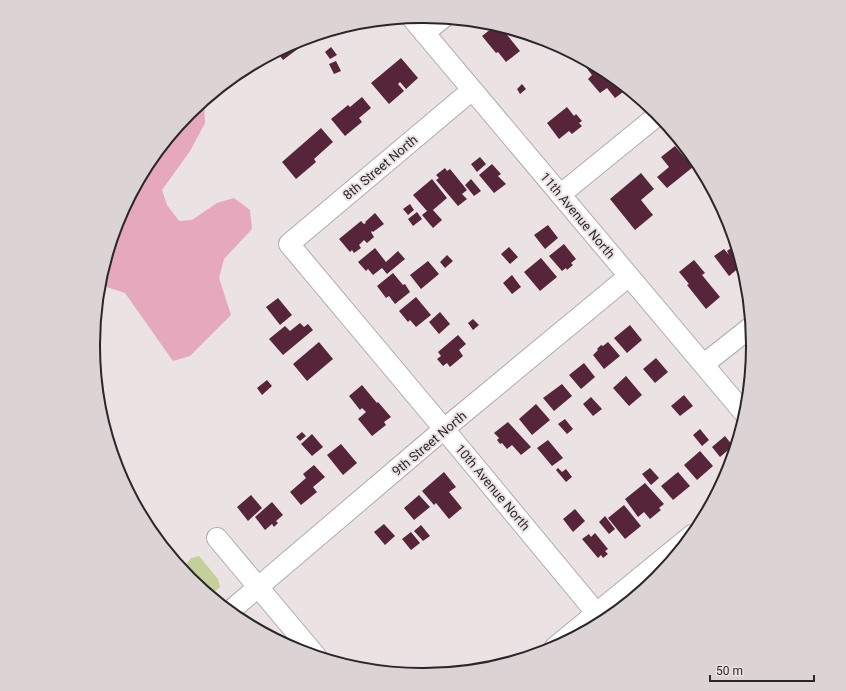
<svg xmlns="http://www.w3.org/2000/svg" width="846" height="691" viewBox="0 0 846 691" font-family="Roboto,sans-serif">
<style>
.green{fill:#e5a8bd}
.water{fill:#c3d097}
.building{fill:#572539}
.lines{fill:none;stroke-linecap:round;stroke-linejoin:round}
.minor-casing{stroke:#b3aaad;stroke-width:22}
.minor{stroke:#fff;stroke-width:20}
.labels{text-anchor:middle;stroke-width:4;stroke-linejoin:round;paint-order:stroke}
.street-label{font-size:13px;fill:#2b2729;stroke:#ebe2e4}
.rim{fill:none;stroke:#2b2729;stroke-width:2}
</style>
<rect width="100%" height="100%" fill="#ebe2e4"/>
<!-- green -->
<path class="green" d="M204,101L205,123L190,151L162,190L167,205L179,221L192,220L217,203L234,198L250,210L252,229L224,259L219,278L231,315L190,356L173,361L125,293L100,285V281L119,219L149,162L190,112Z
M99,398L106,406L110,425L107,432L100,410Z"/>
<!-- water -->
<path class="water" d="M199,556L218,579L220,587L210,595L190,578L182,569L191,558Z"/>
<!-- building -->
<path class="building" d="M496,25L500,26L520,51L506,62L498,52L496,53L482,36Z
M315,36L283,60L277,52L297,41Z
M331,47L337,55L330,59L325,52Z
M401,58L418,78L406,89L400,82L398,84L404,91L389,104L371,83Z
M336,61L341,71L334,74L329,64Z
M589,63L606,72L627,89L615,98L607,88L600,93L588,79L592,75L585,66Z
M522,84L526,89L520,94L517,89Z
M362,97L371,108L359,118L362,122L345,136L331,119L348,105L350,107Z
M567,107L574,116L576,114L582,121L579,123L582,126L572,134L569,131L559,139L547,123Z
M321,128L333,142L314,159L316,162L296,179L282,162Z
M675,146L693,167L667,188L657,177L669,167L661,157Z
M480,157L486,164L477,172L471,164Z
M492,164L501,174L498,176L506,184L494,193L479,175Z
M445,168L447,171L450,169L467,190L462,194L467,199L458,206L436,180L439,178L436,175Z
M641,173L654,189L641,200L653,215L635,230L610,199Z
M432,179L447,198L433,210L442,220L433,228L422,215L427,211L413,195Z
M471,179L481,191L474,196L465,185Z
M410,204L414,210L408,215L403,209Z
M417,212L422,219L413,226L408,219Z
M375,213L384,224L373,232L372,231L371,232L374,237L367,243L364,240L359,245L361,248L354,253L352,250L350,252L339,239L361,221L364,224L366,223L365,222Z
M548,225L558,238L545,249L534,235Z
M564,244L576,259L571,263L573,265L567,270L566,268L562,271L549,256Z
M735,245L743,270L740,267L729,276L714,256L724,249L729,255L727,251Z
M509,247L518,257L510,264L501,254Z
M375,248L386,262L398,251L405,259L387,274L382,268L373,275L368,269L366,271L358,262Z
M447,255L453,261L445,268L440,262Z
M541,258L557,277L540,291L524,272Z
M694,260L705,273L702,275L720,297L706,309L687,285L689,284L679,272Z
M428,261L439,274L421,289L410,275Z
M393,273L403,285L405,284L410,292L395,304L389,296L386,298L377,286Z
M512,275L521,287L512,294L503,283Z
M416,297L431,315L416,327L410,320L408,322L399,311Z
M278,298L292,315L280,325L266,307Z
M440,312L450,324L439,334L429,322Z
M473,319L479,325L473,330L468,323Z
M300,323L304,327L308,324L313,330L283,355L269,339L285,326L290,331Z
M630,325L642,340L627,353L614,338Z
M458,335L466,344L459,350L463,356L450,367L447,363L443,366L437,359L441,356L438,352Z
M319,342L333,359L307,381L293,364Z
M608,342L620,356L604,369L593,355L598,350L597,349L601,345L603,346Z
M656,358L668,372L655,383L643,369Z
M584,363L595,377L581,389L569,375Z
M626,376L642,395L629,406L613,388Z
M267,380L272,386L262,395L257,388Z
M562,384L572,396L554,411L543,398Z
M362,385L377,403L378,402L391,417L384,422L386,425L372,436L358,419L366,412L362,408L360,410L349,396Z
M684,395L693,406L680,416L671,406Z
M591,397L602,409L593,416L583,404Z
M536,404L550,420L532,435L519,419Z
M565,419L573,429L567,434L558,424Z
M508,422L531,447L521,455L512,445L507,449L502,443L500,444L497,440L499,438L494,433Z
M700,429L709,440L702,446L693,435Z
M302,432L306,436L300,441L296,437Z
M312,434L323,447L312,456L301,444Z
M725,436L733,446L720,457L712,447Z
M548,440L563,458L552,466L537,448Z
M341,444L357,463L343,475L327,455Z
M700,451L713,466L697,480L684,465Z
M314,465L325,477L313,487L317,492L301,505L290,492L306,478L303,474Z
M558,468L562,472L566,469L572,477L566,482L556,470Z
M650,468L659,478L651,485L642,474Z
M444,472L456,487L449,492L462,508L449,519L436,503L434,505L422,491Z
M678,472L690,486L673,500L661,486Z
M645,483L664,504L659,508L661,510L650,519L644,512L638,517L625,499Z
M251,495L262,508L248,521L237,507Z
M419,495L430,507L414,520L404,508Z
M272,502L283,515L276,521L278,523L274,527L272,524L265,530L255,517Z
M624,505L641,526L625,539L608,518Z
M575,509L585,521L573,532L563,519Z
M605,516L615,529L609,534L599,522Z
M384,524L395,536L385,545L374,532Z
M421,525L430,536L423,541L414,531Z
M411,532L420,543L411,550L402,539Z
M595,533L608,549L605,551L608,554L603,558L601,555L598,558L582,539L589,534L591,537Z"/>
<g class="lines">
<!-- minor casing -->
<g class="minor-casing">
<path id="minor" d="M411,17L745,414
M424,33L443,18
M472,90L289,244L434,417L603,621
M561,194L658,115
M704,364L751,327
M217,538L316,656
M230,611L444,429L629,276
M555,647L692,535"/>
</g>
<!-- minor -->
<use href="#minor" class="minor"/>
</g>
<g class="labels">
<!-- street labels -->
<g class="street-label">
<text transform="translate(380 167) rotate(-40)" y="5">8th Street North</text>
<text transform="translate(578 215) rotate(50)" y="5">11th Avenue North</text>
<text transform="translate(429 443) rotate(-40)" y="5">9th Street North</text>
<text transform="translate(493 487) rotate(50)" y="5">10th Avenue North</text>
</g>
</g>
<!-- crop -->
<path d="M0 0H846V691H0ZM422 23H424A322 322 0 0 1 746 345V346A322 322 0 0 1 424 668H422A322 322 0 0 1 100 346V345A322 322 0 0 1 422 23Z" fill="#dcd3d5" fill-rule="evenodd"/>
<path class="rim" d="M422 23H424A322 322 0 0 1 746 345V346A322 322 0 0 1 424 668H422A322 322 0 0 1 100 346V345A322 322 0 0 1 422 23Z"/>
<!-- scale -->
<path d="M710 675v6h104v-6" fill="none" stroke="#2b2729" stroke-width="2"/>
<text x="716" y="675" font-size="12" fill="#2b2729" stroke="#ebe2e4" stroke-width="3" paint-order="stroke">50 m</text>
</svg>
